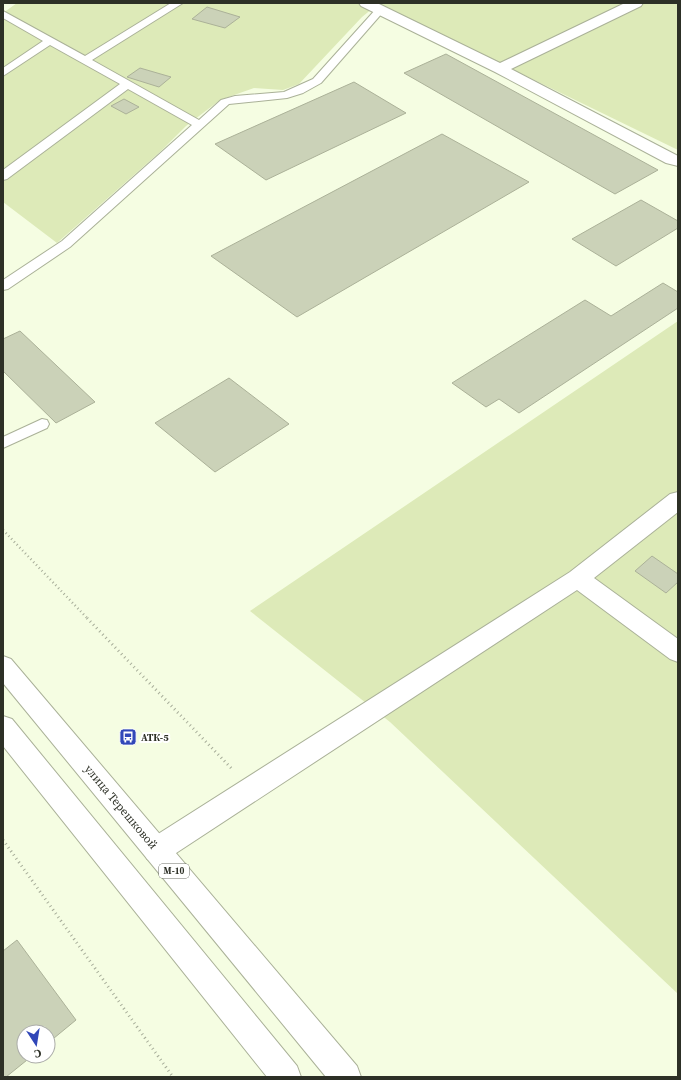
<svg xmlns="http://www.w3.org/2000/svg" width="681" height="1080" viewBox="0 0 681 1080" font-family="'Source Serif 4',serif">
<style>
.green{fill:#ddeab8}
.building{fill:#cbd2b8;stroke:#abb198}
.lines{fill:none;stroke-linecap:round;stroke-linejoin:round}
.service-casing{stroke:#aab198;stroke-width:2}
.minor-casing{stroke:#aab198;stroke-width:2}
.trunk-casing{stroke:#aab198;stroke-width:2}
.path-far1{stroke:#a7ad99;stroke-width:2.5;stroke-dasharray:1 3;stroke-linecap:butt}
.path{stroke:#a7ad99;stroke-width:3;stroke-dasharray:1 3.5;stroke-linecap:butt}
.service{fill:#fff;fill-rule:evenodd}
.minor{fill:#fff;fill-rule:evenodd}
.trunk{fill:#fff;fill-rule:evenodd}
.labels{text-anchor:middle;stroke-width:4;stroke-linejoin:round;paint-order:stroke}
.shield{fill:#fff;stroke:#6c6e67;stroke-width:1}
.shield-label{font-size:9px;font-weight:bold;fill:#2d3026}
.poi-label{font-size:10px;font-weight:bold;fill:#2d3026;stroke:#fff;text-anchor:start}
.near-street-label{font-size:12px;fill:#2d3026;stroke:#fff}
</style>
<rect width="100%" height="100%" fill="#f5fde2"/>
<!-- green -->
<path class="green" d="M17,3H678V150L378,4L362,17L299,84L283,90L254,88L220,100L186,126L161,151L57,243L3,202V13Z
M678,321V994L390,722L250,611Z"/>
<!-- building -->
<path class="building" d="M207,7L240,17L225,28L192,19Z
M446,54L658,170L615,194L404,73Z
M140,68L171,77L159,87L127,77Z
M354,82L406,113L266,180L215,144Z
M124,99L139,107L126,114L111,106Z
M442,134L529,182L297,317L211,256Z
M641,200L678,221V228L616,266L572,239Z
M663,283L678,292V308L519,413L499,399L486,407L452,383L585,300L611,316Z
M20,331L95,402L56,423L3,371V339Z
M229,378L289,424L215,472L155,423Z
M652,556L678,574V582L666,593L635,571Z
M17,940L76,1020L48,1043V1032H24V1056H32L6,1077H3V951Z"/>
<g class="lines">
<!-- service casing -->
<g class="service-casing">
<path id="service" d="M171,3H183L92,60L199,120L221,100L235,96L284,92L313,79L376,9H382L384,11L321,83L303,93L287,98L229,104L70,247L8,289L3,290V280L62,241L192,125L128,89L7,179L3,180V170L120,84L50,45L3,76V68L43,41L3,18V11L85,56Z
M42,419L47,420L49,424L47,428L3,448V437Z"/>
</g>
<!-- minor casing -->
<g class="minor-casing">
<path id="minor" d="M359,3H377L500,63L625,3H643L641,6L511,69L678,156V166L666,163L495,72L361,6Z
M678,492V512L594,578L678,639V662L670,659L577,590L167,859L157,863L147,859L144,850L147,841L570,572L670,494Z"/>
</g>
<!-- trunk casing -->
<g class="trunk-casing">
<path id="trunk" d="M3,656L11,659L357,1066L361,1077H326L3,683Z
M3,716L12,719L297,1066L301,1077H267L3,746Z"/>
</g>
<!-- path-far1 -->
<path class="path-far1" d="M3,530L88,619"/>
<!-- path -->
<path class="path" d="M87,618L233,770
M3,840L173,1077"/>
<!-- service -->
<use href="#service" class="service"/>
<!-- minor -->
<use href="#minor" class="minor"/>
<!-- trunk -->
<use href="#trunk" class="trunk"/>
</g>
<!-- icons -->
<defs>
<g id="bus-square" transform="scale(0.9)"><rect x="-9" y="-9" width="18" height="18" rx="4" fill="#3147b8" stroke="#fff"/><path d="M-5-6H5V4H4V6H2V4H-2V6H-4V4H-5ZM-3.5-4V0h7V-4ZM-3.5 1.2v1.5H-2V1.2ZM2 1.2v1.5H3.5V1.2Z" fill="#fff"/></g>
</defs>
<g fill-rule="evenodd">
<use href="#bus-square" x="128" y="737"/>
</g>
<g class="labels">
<!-- shield labels -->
<rect class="shield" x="159" y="864" width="30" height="14" rx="3"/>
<g class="shield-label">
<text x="174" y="874">М-10</text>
</g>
<!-- poi labels -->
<g class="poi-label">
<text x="141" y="741">АТК-5</text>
</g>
<!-- near-street labels -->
<g class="near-street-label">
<text transform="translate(121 807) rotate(50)" y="4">улица Терешковой</text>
</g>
</g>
<!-- border -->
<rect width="681" height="1080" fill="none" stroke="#2d3026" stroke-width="8"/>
<!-- north arrow -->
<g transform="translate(36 1044) rotate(168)"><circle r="19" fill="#ffffff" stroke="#abaca8"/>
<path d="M0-3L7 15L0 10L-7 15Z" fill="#3147b8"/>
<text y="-6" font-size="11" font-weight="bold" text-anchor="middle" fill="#2d3026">С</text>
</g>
</svg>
